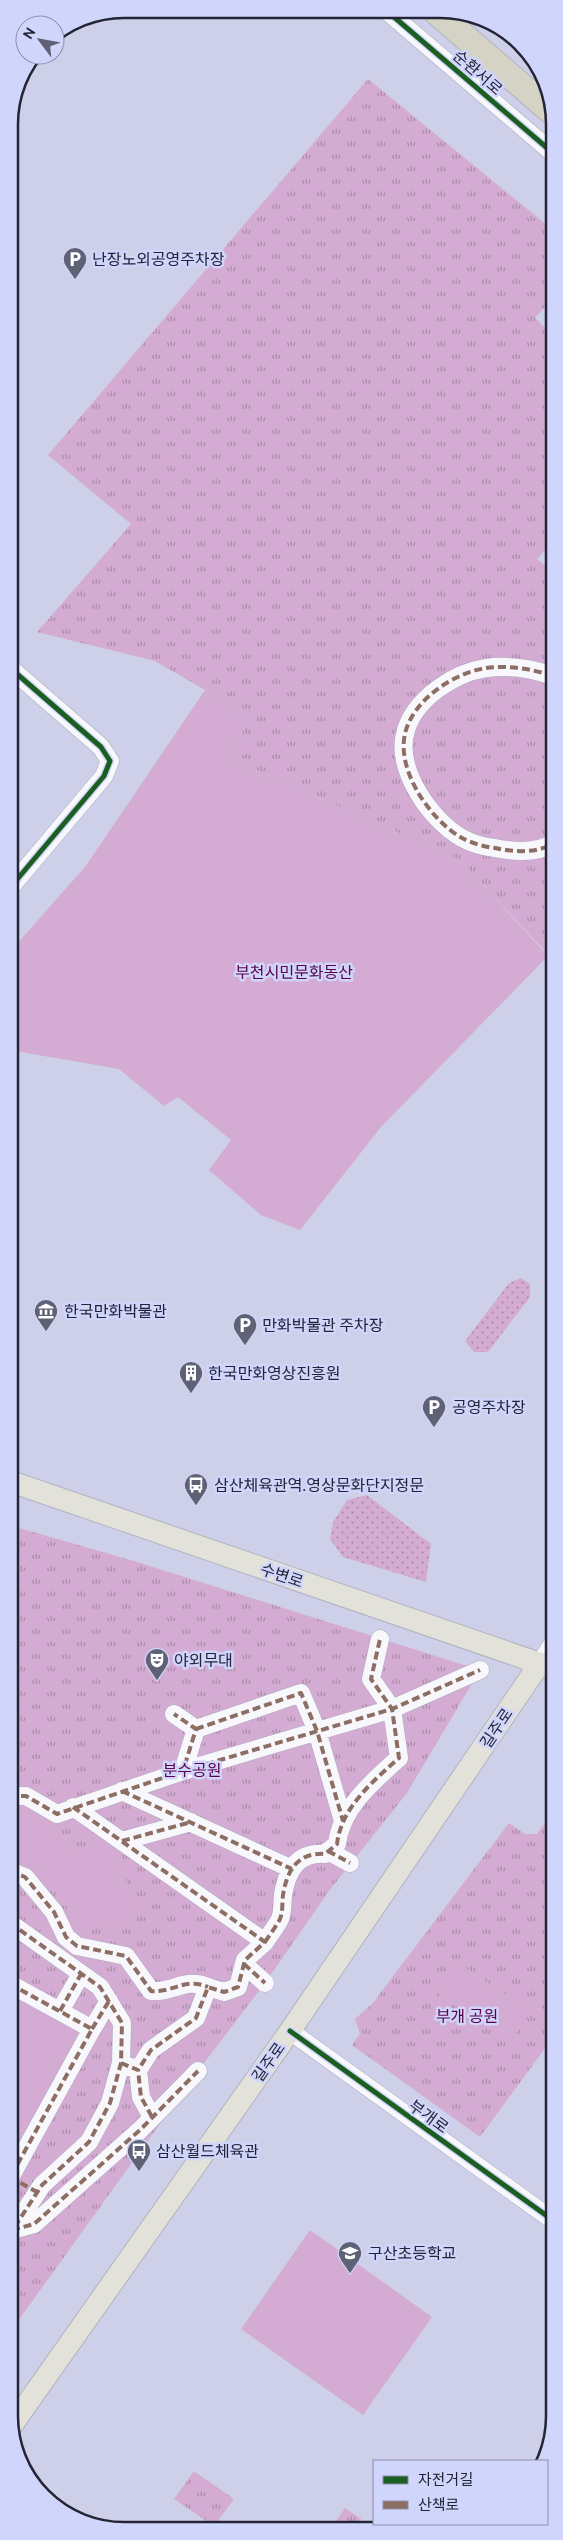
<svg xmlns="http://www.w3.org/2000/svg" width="563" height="2540" viewBox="0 0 563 2540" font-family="Ubuntu,'Noto Sans KR',sans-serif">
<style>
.grass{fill:url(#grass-dots)}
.park{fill:url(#park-tufts)}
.garden{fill:#d4abd2}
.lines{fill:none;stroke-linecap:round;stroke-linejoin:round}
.minor-casing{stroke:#aaacbf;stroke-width:19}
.major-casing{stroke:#b2b3c0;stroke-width:23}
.highway-casing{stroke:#b2b3c0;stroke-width:27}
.minor{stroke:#f8f8fc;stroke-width:18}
.major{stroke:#e2e2db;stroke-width:21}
.highway{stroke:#d5d3c5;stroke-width:25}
.quiet{stroke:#8d6e63;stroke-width:4;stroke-dasharray:8 4;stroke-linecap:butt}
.cycleway-casing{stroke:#d0d5fb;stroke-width:8}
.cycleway{stroke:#1b5e20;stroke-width:5}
.labels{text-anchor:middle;stroke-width:5;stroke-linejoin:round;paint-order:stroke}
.street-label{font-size:16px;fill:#232536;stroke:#d0d5fb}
.poi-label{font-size:16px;fill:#232536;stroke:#d0d5fb;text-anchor:start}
.park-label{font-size:16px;fill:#5b0249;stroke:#d0d5fb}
.rim{fill:none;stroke:#232536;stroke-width:2.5}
</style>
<defs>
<pattern id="grass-dots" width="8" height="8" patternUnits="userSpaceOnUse" patternTransform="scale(1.25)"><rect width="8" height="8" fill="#d4abd2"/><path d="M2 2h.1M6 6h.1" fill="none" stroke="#ac8bab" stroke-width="1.8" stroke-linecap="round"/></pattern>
<pattern id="park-tufts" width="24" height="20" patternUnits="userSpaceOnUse" patternTransform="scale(1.25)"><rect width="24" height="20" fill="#d4abd2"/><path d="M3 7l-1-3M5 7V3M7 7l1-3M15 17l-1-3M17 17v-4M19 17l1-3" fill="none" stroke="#ac8bab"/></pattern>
</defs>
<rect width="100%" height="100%" fill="#ced0e9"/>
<!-- grass -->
<path class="grass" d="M521,1278L530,1284V1297L488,1352H474L465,1341L509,1283Z
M367,1495L431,1544L426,1582L343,1557L330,1539L333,1522L347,1500Z"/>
<!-- park -->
<path class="park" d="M368,79L553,230V298L535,318L553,336V541L537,559L553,572L554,961L460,860L232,759L246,722L205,690L155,661L37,632L131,524L48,455Z
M9,1525L134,1561L480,1670L407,1793L329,1891L265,1983L198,2071L10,2332Z
M554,1810V2036L480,2137L352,2045L360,2034L355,2019L372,2004L509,1823L525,1834H537Z
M194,2471L234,2499L214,2526L174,2499Z
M345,2508L361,2519L363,2530H330Z"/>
<!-- garden -->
<path class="garden" d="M205,690L246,722L232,759L460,860L548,956L381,1127L300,1230L261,1215L209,1170L231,1140L178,1097L164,1106L119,1069L9,1050V969L15,946L85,867Z
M24,1802L55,1822L63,1848L76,1851L113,1840L138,1916L76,1935L66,1905L61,1906L54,1878C40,1870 25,1870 10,1866V1806Z
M10,1938L27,1947L10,1978Z
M456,1961L531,2012L510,2042L435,1992Z
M10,1989L86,2031L10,2171Z
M310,2230L432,2317L363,2415L241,2329Z"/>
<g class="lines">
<!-- minor casing -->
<g class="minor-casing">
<path id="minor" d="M387,11L553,153
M9,667L101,747L110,761L104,776L9,889
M553,676C533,669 508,665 486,668C454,673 416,698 406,730C394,768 430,820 462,838C471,843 485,847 495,848C514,852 536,854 554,843
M540,1663L554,1642
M196,1729L301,1693L317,1731L343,1821
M183,1771L392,1709L480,1670
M122,1791L292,1869
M9,1796H26L57,1814L183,1771L196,1729L174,1714
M73,1807L265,1942L245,1960L238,1987L224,1992L208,1987L196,2018L151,2050L138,2070
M122,1841L191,1822
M328,1851L350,1863
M10,1871L25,1877L54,1912L66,1937L77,1946L126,1956L151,1991C173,1993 185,1977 208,1987
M10,1923L100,1987L122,2023L121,2063L110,2103L89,2142L42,2185L10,2234
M265,1942C270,1934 276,1927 280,1919C283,1912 282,1903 283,1895C287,1870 298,1852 325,1854L337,1844C341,1808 373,1781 399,1758L392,1709L371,1679L380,1639
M244,1964L265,1983
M10,1984L92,2029L10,2178
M60,2011L81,1974
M92,2029L109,2001
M290,2031L554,2221
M128,2066L138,2070L141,2097L152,2117
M12,2230L34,2224L140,2130L198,2071"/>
</g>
<!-- major casing -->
<g class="major-casing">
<path id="major" d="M9,1481L553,1668
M10,2428L290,2031L540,1663"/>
</g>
<!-- highway casing -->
<g class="highway-casing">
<path id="highway" d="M435,11L553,113"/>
</g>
<!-- minor -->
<use href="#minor" class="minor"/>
<!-- major -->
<use href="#major" class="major"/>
<!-- highway -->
<use href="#highway" class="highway"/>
<!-- quiet -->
<path class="quiet" d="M553,676C533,669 508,665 486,668C454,673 416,698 406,730C394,768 430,820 462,838C471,843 485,847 495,848C514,852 536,854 554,843
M196,1729L301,1693L317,1731L343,1821
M183,1771L392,1709L480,1670
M122,1791L292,1869
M9,1796H26L57,1814L183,1771L196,1729L174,1714
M73,1807L265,1942L245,1960L238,1987L224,1992L208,1987L196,2018L151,2050L138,2070
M122,1841L191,1822
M328,1851L350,1863
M10,1871L25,1877L54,1912L66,1937L77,1946L126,1956L151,1991C173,1993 185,1977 208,1987
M10,1923L100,1987L122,2023L121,2063L110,2103L89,2142L42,2185L10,2234
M265,1942C270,1934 276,1927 280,1919C283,1912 282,1903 283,1895C287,1870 298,1852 325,1854L337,1844C341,1808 373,1781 399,1758L392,1709L371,1679L380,1639
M244,1964L265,1983
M10,1984L92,2029L10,2178
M60,2011L81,1974
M92,2029L109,2001
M121,2063L138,2070L141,2097L152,2117
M10,2177L37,2192
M12,2230L34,2224L140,2130L198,2071"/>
<!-- cycleway casing -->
<g class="cycleway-casing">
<path id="cycleway" d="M387,11L553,153
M9,667L101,747L110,761L104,776L9,889
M290,2031L554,2221"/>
</g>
<!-- cycleway -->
<use href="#cycleway" class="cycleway"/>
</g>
<!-- icons -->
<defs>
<g id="parking-pin" transform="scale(1.25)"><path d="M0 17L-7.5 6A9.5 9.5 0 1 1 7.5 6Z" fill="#5f6175" stroke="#d0d5fb"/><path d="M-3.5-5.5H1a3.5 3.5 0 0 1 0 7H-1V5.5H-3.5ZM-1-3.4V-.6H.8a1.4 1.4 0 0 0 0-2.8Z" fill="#fff"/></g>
<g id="museum-pin" transform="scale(1.25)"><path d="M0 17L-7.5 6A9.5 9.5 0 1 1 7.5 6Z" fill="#5f6175" stroke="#d0d5fb"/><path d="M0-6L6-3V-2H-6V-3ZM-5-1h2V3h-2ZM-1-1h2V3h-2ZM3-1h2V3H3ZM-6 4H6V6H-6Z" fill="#fff"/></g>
<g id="building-pin" transform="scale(1.25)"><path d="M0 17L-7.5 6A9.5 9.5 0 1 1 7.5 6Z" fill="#5f6175" stroke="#d0d5fb"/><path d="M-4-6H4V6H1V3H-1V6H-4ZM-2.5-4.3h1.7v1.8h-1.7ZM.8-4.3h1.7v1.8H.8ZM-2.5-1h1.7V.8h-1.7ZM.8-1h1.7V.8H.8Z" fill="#fff"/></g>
<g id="bus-pin" transform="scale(1.25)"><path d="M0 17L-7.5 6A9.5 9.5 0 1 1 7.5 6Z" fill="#5f6175" stroke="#d0d5fb"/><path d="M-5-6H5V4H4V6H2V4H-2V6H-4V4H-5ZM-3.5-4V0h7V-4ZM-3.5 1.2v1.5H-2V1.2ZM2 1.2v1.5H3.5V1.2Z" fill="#fff"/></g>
<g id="theatre-pin" transform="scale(1.25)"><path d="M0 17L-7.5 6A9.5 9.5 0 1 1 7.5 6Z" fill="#5f6175" stroke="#d0d5fb"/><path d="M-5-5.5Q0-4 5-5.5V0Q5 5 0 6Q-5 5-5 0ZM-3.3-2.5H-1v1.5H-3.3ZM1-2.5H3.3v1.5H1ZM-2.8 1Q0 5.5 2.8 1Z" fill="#fff"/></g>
<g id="school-pin" transform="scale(1.25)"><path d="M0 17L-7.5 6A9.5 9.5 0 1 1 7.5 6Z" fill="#5f6175" stroke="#d0d5fb"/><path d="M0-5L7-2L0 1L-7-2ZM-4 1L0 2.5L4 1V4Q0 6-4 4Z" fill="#fff"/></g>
</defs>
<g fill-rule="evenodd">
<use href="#parking-pin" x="75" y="259"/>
<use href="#museum-pin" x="46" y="1311"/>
<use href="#parking-pin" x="245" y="1325"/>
<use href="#building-pin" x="191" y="1373"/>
<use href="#parking-pin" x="434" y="1407"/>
<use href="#bus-pin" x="196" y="1485"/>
<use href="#theatre-pin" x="157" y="1660"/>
<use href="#bus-pin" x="139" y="2151"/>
<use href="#school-pin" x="350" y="2253"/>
</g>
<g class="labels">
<!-- street labels -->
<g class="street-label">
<text transform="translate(478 72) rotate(41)" y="6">순환서로</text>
<text transform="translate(282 1575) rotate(19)" y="6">수변로</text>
<text transform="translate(496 1728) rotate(-56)" y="6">길주로</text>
<text transform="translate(268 2062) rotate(-55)" y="6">길주로</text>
<text transform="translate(429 2116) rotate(36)" y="6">부개로</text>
</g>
<!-- poi labels -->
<g class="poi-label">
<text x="92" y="265">난장노외공영주차장</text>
<text x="64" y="1317">한국만화박물관</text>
<text x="262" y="1331">만화박물관 주차장</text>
<text x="208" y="1379">한국만화영상진흥원</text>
<text x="452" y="1413">공영주차장</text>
<text x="214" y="1491">삼산체육관역.영상문화단지정문</text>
<text x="174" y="1666">야외무대</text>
<text x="156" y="2157">삼산월드체육관</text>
<text x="368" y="2259">구산초등학교</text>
</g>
<!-- park labels -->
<g class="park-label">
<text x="294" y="978">부천시민문화동산</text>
<text x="192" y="1776">분수공원</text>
<text x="467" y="2022">부개 공원</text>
</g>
</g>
<!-- crop -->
<path d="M0 0H563V2540H0ZM124 18H440A106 106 0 0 1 546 124V2416A106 106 0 0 1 440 2522H124A106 106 0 0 1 18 2416V124A106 106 0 0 1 124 18Z" fill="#d0d5fb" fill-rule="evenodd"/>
<path class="rim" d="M124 18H440A106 106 0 0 1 546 124V2416A106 106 0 0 1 440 2522H124A106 106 0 0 1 18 2416V124A106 106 0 0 1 124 18Z"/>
<!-- legend -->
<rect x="373" y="2460" width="175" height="65" fill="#d0d5fb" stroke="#8b8fac"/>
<rect x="383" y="2476" width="25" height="8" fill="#1b5e20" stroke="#8b8fac"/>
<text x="418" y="2485" font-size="15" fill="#232536">자전거길</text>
<rect x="383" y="2501" width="25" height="8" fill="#8d6e63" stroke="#8b8fac"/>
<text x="418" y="2510" font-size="15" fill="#232536">산책로</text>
<!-- north arrow -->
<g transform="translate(40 40) rotate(302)"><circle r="24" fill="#d0d5fb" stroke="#8b8fac"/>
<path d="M0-4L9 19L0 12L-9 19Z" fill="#5f6175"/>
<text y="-8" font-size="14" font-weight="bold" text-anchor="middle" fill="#232536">N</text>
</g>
</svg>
